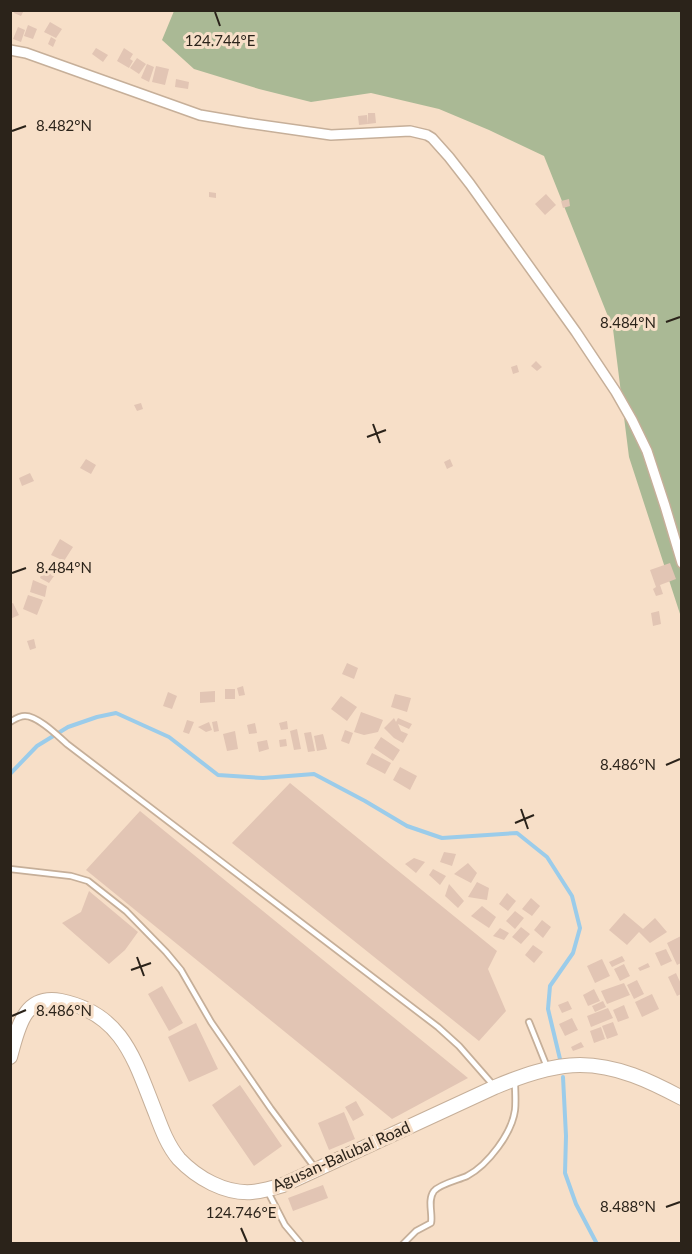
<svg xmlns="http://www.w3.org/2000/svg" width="692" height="1254" viewBox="0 0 692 1254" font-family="Lato,sans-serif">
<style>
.green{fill:#aab995}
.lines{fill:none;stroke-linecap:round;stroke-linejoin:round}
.stream{stroke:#9bccea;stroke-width:4}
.building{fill:#e2c5b4}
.lane-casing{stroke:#c6af99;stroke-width:8}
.street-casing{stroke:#c6af99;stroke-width:12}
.secondary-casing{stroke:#c6af99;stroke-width:16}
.lane{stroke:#fff;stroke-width:4.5}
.street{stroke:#fff;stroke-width:9}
.secondary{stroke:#fff;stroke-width:14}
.ticks{fill:none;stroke:#2b231a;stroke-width:2}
.labels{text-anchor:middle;stroke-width:6;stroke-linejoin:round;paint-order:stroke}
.street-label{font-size:16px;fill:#2b231a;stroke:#f7dfc8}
.ticks-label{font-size:15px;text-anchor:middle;fill:#2b231a;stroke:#f7dfc8;stroke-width:6;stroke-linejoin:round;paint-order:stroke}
</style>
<rect width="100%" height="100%" fill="#f7dfc8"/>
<!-- green -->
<path class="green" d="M174,11H681V617L629,457L613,329L544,156L489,130L439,109L371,93L311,102L259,89L194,69L162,40Z"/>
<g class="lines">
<!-- stream -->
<path class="stream" d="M10,774L37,746L68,727L97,717L116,713L169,737L218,775L263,778L314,774L365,801L407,826L442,838L517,833L547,857L572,896L580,928L573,953L550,986L548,1009L560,1059
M563,1077L566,1136L565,1173L576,1204L597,1244"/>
</g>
<!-- building -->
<path class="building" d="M15,10H24L21,16L14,13Z
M50,22L62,29L56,38L44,32Z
M28,25L37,29L33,39L24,36Z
M18,27L25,30L21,42L13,39Z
M51,37L56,40L53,47L48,44Z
M96,48L108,55L103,62L92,54Z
M124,48L133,54L130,59L133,61L129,68L117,61Z
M137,58L146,64L139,74L130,68Z
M147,64L154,67L149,82L141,78Z
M156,66L169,69L165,85L152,82Z
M176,79L189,82L188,89L175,87Z
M368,113H375L376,123L368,124Z
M367,115L368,124L359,125L358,116Z
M209,192L216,193V198L209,197Z
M546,194L556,205L545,215L535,204Z
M569,199L570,206L563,208L561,201Z
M536,361L542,367L537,371L531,366Z
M517,365L519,372L513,374L511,367Z
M141,403L143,409L137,411L134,405Z
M86,459L96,465L91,474L80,468Z
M450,459L453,466L447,469L444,462Z
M30,473L34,481L22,486L19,478Z
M60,539L73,547L64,561L51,555Z
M670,563L676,579L660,585L663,594L656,596L653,589L656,587L650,570Z
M43,570L54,576L49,583L40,578Z
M33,580L47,586L45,597L30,592Z
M28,595L43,600L37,615L23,609Z
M13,603L19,615L10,619V604Z
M659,611L661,624L653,626L651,613Z
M34,639L36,648L30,650L27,641Z
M347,663L358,668L354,679L342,674Z
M243,686L245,695L239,696L237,688Z
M225,689H235V699H225Z
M215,691V702L200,703V692Z
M168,692L177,696L172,709L163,706Z
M395,694L411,698L407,712L391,707Z
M341,696L357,707L347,721L331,709Z
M361,712L383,720L378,732L364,735L354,732Z
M394,718L396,722L398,718L412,724L409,729L398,724L401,731L408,734L403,743L394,738L384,728Z
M187,720L194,722L189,734L183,732Z
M217,721L219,731L214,732L212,722Z
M287,721L288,729L281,730L279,723Z
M209,722L212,730L206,732L198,727Z
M255,723L257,733L249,734L247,725Z
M297,729L301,749L294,750L290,731Z
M345,730L353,733L349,744L341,741Z
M235,731L238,749L227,751L223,734Z
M311,732L315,751L308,752L304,733Z
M323,734L327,749L317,751L314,736Z
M381,737L400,750L393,761L374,748Z
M286,739L287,746L280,747L279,740Z
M267,740L269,749L259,752L257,742Z
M372,753L391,763L385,774L366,764Z
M400,767L417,776L410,790L393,780Z
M290,783L497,951L488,969L506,1011L479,1041L232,843Z
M140,811L468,1078L392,1119L86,870Z
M444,852L456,854L452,866L440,862Z
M414,858L425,862L416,873L405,864Z
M468,863L477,873L471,883L454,874Z
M433,869L446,876L440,885L429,875Z
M477,882L489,888L487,900L468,897Z
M449,884L464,901L458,908L445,896Z
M89,891L138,932L125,950L109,964L62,923L81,912Z
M507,893L516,901L508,911L499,904Z
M531,898L540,906L532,916L522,909Z
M482,906L496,917L489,928L471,916Z
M515,911L524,918L515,929L506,921Z
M624,913L643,929L655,918L667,932L650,943L639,932L627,945L609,930Z
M542,920L551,927L543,938L534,930Z
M521,927L530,934L521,944L512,937Z
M500,928L509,933L504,940L493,936Z
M681,936V963L677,965L667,943Z
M533,945L543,952L534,963L525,955Z
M666,949L672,961L661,966L655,953Z
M622,956L625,961L612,967L609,962Z
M602,959L610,976L595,983L587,966Z
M648,963L650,967L640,971L638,968Z
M624,964L630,976L620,981L614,969Z
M676,973L681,984V994L677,996L668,977Z
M637,980L644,994L634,999L627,985Z
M624,983L630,995L607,1004L601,991Z
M162,986L183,1023L169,1031L148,994Z
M594,989L600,1001L588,1006L583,995Z
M652,994L659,1009L642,1017L635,1002Z
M568,1001L572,1009L562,1013L558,1005Z
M603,1001L606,1007L595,1012L592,1006Z
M624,1005L629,1018L618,1022L613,1010Z
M608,1008L613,1018L591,1027L587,1016Z
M572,1018L578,1030L565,1036L559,1024Z
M613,1022L618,1035L607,1039L602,1026Z
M196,1023L218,1069L189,1082L168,1037Z
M601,1027L605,1039L594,1043L590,1031Z
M581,1042L584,1047L573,1051L571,1047Z
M240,1085L282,1146L254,1166L212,1105Z
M356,1101L364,1115L353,1121L345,1107Z
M344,1112L355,1139L329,1150L318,1123Z
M323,1185L328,1198L293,1211L288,1198Z"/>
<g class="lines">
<!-- lane casing -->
<g class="lane-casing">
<path id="lane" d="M10,722C15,719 19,716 25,716C38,716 58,736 67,744L438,1027L459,1046L494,1086
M10,869L71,876L88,881L126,911L166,952L181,970L211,1022L271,1109L315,1168
M529,1022L547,1067
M268,1192L285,1225L301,1244
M403,1244L416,1231L431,1223C433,1214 427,1200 434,1191C440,1184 458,1180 467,1176C488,1165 512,1133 515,1110C516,1101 515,1091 515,1082"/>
</g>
<!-- street casing -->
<g class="street-casing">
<path id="street" d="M10,50L26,53L200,115L247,123L331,135L410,131L427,135L432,138L449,157L470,184L576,332L616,392L632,420L647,451L665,506L682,563"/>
</g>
<!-- secondary casing -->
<g class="secondary-casing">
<path id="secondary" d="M10,1057C18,1029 23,994 61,1001C124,1014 135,1062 156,1114C162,1130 168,1146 179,1159C197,1178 225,1194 252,1192C263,1191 273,1188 283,1185L495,1087C521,1076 551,1065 580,1065C617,1065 650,1081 682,1098"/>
</g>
<!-- lane -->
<use href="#lane" class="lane"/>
<!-- street -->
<use href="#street" class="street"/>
<!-- secondary -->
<use href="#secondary" class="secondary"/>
</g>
<!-- ticks -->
<path class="ticks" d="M215,12L220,26M12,131L26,126M666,322L680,317M373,424L380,443M367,437L386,430M12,573L26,568M666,765L680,759M521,809L528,829M515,823L534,815M137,957L144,976M131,970L151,963M12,1016L26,1010M666,1207L680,1202M241,1228L247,1242"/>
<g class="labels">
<!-- street labels -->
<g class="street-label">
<text transform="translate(341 1156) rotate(-24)" y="6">Agusan-Balubal Road</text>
</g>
</g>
<g class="ticks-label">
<text x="220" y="46">124.744°E</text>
<text x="64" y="131">8.482°N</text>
<text x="628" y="328">8.484°N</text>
<text x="64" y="573">8.484°N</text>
<text x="628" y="770">8.486°N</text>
<text x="64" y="1016">8.486°N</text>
<text x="628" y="1212">8.488°N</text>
<text x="241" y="1218">124.746°E</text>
</g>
<!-- border -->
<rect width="692" height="1254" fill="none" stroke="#2b231a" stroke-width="24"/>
</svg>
